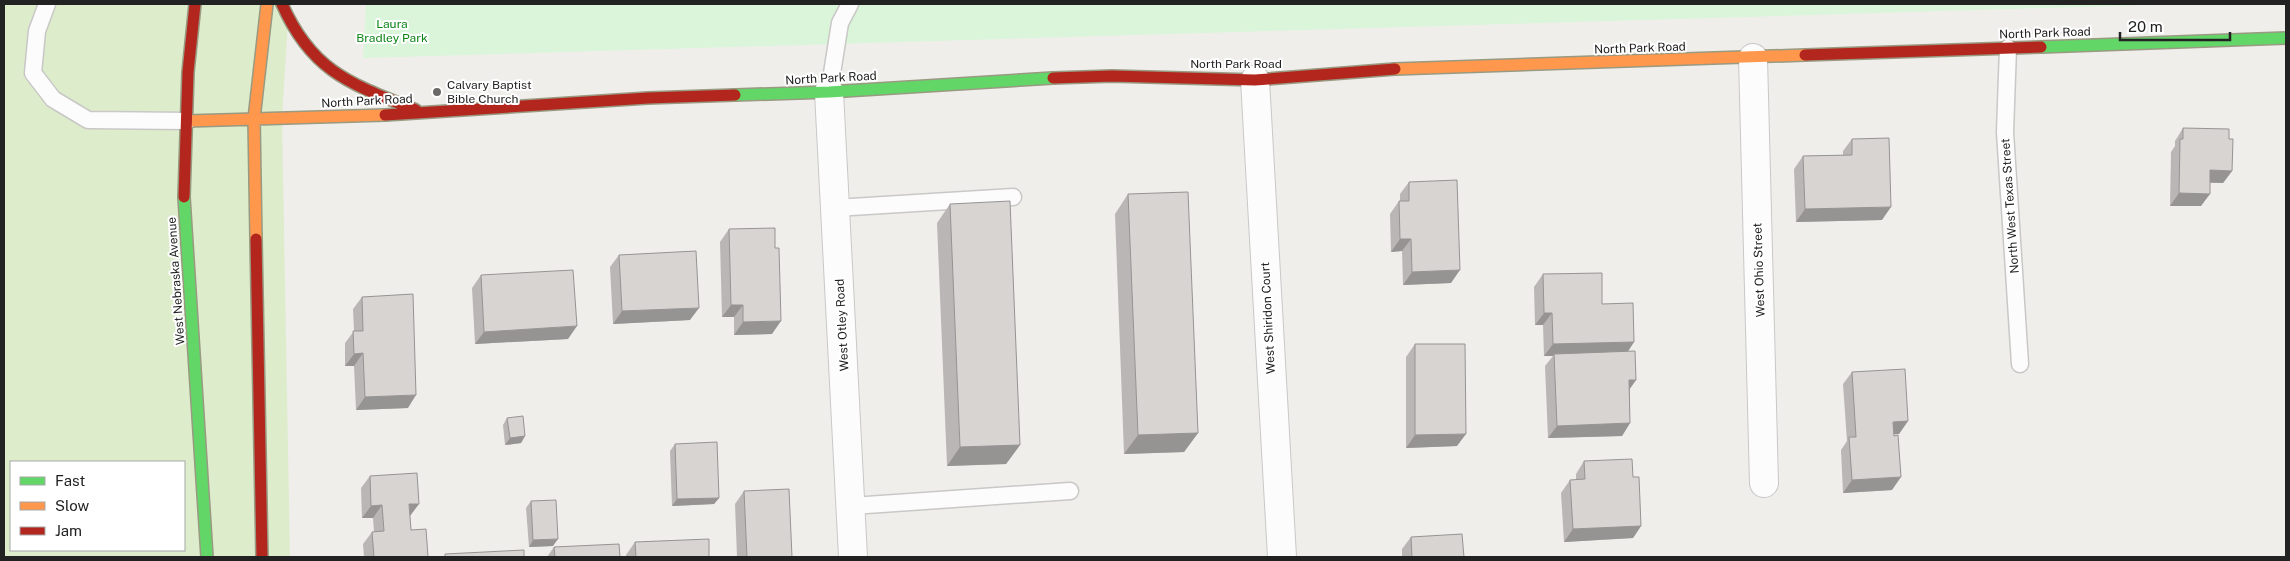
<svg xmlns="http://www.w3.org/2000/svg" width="2290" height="561" viewBox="0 0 2290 561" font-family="'Public Sans',sans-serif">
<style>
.grass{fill:#ddeccb;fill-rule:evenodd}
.park{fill:#daf5da}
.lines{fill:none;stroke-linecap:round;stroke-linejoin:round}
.lane-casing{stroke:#c9c8c7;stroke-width:19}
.street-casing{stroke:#c9c8c7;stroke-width:30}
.fast-casing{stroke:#999a82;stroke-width:14}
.slow-casing{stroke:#999a82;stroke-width:14}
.jam-casing{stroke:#999a82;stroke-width:14}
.lane{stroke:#fdfcfc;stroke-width:16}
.street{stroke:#fdfcfc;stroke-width:28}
.fast{stroke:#63d668;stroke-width:11}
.slow{stroke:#ff974d;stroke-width:11}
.jam{stroke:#b3261e;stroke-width:11}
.wall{fill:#b9b6b5}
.shaded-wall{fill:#969493}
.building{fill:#d7d4d2;stroke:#969493}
.poi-dot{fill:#6a6968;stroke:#fff;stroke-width:2}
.labels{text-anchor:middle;stroke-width:4;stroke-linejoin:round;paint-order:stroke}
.park-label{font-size:12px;fill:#0c8416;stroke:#fff}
.street-label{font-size:12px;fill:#222;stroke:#fff}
.poi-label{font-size:12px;fill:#222;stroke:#fff;text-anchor:start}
</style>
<rect width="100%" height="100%" fill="#f0eeeb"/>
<!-- grass -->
<path class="grass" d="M4,4H289L282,118L290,557H4ZM11,462H184V550H11Z"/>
<!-- park -->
<path class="park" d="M366,4H2181L363,58Z"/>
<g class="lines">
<!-- lane casing -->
<g class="lane-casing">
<path id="lane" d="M47,4L37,31L33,73L53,99L88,120L187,121
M2008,48L2005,132L2020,364
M829,92L840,23L850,4
M835,208L1013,197
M852,506L1070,491"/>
</g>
<!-- street casing -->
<g class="street-casing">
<path id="street" d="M1753,58L1764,483
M1255,80L1282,557
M829,92L853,557"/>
</g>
<!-- fast casing -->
<g class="fast-casing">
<path id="fast" d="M2041,47L2286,38
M735,95L829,92L1053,78
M184,197L207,557"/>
</g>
<!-- slow casing -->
<g class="slow-casing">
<path id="slow" d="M1395,69L1805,55
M187,121L385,115
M256,239L254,119L267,4"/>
</g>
<!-- jam casing -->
<g class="jam-casing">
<path id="jam" d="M282,4C312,72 351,84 416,110
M1805,55L2041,47
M1053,78L1112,76L1255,80L1395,69
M385,115L648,98L735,95
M184,197L188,72L195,4
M256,239L262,557"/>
</g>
<!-- lane -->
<use href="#lane" class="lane"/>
<!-- street -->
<use href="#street" class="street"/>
<!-- fast -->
<use href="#fast" class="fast"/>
<!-- slow -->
<use href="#slow" class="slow"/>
<!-- jam -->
<use href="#jam" class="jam"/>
</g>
<!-- wall -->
<path class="wall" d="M2183,128L2229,139L2232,171L2223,183H2210L2201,206H2170L2171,152L2175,146V141Z
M1852,139L1882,220L1796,222L1794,169L1803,156L1843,155V151Z
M1409,182L1451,283L1403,285L1402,251L1391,252L1390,214L1399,201H1400V194Z
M1128,194L1198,433L1184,452L1124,454L1115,214Z
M950,204L1020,445L1006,464L947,466L937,223Z
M729,229L772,334L734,335V317H722L720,242Z
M619,255L690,320L613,324L610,267Z
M1543,274L1602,304L1634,342L1628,352L1636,380L1630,388V423L1622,436L1548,438L1545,366L1553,356H1544L1543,325H1535L1534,287Z
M481,275L568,339L475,344L472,288Z
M362,297L408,408L356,410L354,366H345V343L354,331L353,309Z
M1415,344L1457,446L1406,448V357Z
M1852,372L1908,421L1899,434H1893L1892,490L1843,493L1841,450L1847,441L1843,384Z
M507,418L525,436L521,443L505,445L503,425Z
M675,444L719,498L714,504L672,506L670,451Z
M1584,461L1633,477L1641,526L1633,538L1564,542L1561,493L1570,480H1576V474Z
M370,476L410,516L411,530L428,557H364L363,544L372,532H374L373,518H362L361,488Z
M744,491L792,557H737L735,504Z
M531,501L553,546L529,547L526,508Z
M1411,537L1464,557H1402V549Z
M635,542L709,557H626V555Z
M554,547L620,557H547Z"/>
<!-- shaded-wall -->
<path class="shaded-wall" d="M2210,170L2232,171L2223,183L2201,182Z
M2179,193L2210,194L2201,206H2170Z
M1891,207L1882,220L1796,222L1805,209Z
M1400,239H1411L1402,251L1391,252Z
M1460,270L1451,283L1403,285L1412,272Z
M731,305H743L734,317H722Z
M699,308L690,320L613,324L622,311Z
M1544,313H1552L1543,325H1535Z
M781,321L772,334L734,335L743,322Z
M577,326L568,339L475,344L484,332Z
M1634,342L1625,355L1554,354L1553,356H1544L1553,344Z
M363,353L354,366H345L354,354Z
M1629,380H1636L1627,393Z
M416,395L408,408L356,410L365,397Z
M1908,421L1899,434L1884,435L1893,422Z
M1630,423L1622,436L1548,438L1557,426Z
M1198,433L1184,452L1124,454L1138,435Z
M1466,434L1457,446L1406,448L1415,435Z
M525,436L521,443L505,445L510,438Z
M1020,445L1006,464L947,466L960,447Z
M1901,477L1892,490L1843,493L1852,480Z
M719,498L714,504L672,506L677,499Z
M409,504H419L410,516Z
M382,505L373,518H362L371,506Z
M1641,526L1633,538L1564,542L1573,529Z
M558,539L553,546L529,547L533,540Z"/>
<!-- building -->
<path class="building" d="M2183,128L2229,129V139H2233L2232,171L2210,170V194L2179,193L2180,139H2183Z
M1889,138L1891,207L1805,209L1803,156L1852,155V139Z
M1457,180L1460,270L1412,272L1411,239H1400L1399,201H1409V182Z
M1188,192L1198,433L1138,435L1128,194Z
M1010,201L1020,445L960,447L950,204Z
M775,228V248H779L781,321L743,322V305H731L729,229Z
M696,251L699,308L622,311L619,255Z
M573,270L577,326L484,332L481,275Z
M1602,273V304L1633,303L1634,342L1553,344L1552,313H1544L1543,274Z
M413,294L416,395L365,397L363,353L354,354L353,331H363L362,297Z
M1415,344H1465L1466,434L1415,435Z
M1635,351L1636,380H1629L1630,423L1557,426L1554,354Z
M1905,369L1908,421L1893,422L1894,436L1898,435L1901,477L1852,480L1849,437H1856L1852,372Z
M523,416L525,436L510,438L507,418Z
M717,442L719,498L677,499L675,444Z
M1632,459L1633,477H1639L1641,526L1573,529L1570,480L1585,479L1584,461Z
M417,473L419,504H409L411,530L426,529L428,557H374L372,532L384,531L382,505L371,506L370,476Z
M789,489L792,557H747L744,491Z
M556,500L558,539L533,540L531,501Z
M1462,534L1464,557H1412L1411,537Z
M709,539V557H636L635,542Z
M619,544L620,557H555L554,547Z
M524,550V557H445V554Z"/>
<!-- markers -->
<circle class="poi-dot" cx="437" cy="92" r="5"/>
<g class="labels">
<!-- park labels -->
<g class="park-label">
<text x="392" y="28">Laura<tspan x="392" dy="14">Bradley Park</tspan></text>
</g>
<!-- street labels -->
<g class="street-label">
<text transform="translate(2045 33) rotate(-2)" y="4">North Park Road</text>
<text transform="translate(1640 48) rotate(-2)" y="4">North Park Road</text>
<text x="1236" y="68">North Park Road</text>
<text transform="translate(831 78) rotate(-3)" y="4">North Park Road</text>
<text transform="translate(367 101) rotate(-3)" y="4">North Park Road</text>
<text transform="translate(2010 206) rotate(-94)" y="4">North West Texas Street</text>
<text transform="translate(1759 270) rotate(-92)" y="4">West Ohio Street</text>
<text transform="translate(176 281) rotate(-94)" y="4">West Nebraska Avenue</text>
<text transform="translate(1268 318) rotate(-93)" y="4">West Shiridon Court</text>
<text transform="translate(842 325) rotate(-93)" y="4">West Otley Road</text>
</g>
<!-- poi labels -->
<g class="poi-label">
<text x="447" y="89">Calvary Baptist<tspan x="447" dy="14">Bible Church</tspan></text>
</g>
</g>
<!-- border -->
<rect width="2290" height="561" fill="none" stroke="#222222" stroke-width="10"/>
<!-- legend -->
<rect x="10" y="461" width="175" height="90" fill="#ffffff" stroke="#a7a7a7"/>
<rect x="20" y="477" width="25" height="8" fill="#63d668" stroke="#a7a7a7"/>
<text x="55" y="486" font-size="15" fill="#222222">Fast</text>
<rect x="20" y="502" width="25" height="8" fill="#ff974d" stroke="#a7a7a7"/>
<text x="55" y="511" font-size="15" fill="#222222">Slow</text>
<rect x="20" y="527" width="25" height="8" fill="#b3261e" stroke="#a7a7a7"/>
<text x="55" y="536" font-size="15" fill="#222222">Jam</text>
<!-- scale -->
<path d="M2120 32v8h110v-8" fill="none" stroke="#222222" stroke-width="2.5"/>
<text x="2128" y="32" font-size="15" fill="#222222" stroke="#ffffff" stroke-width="4" paint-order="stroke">20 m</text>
</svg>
